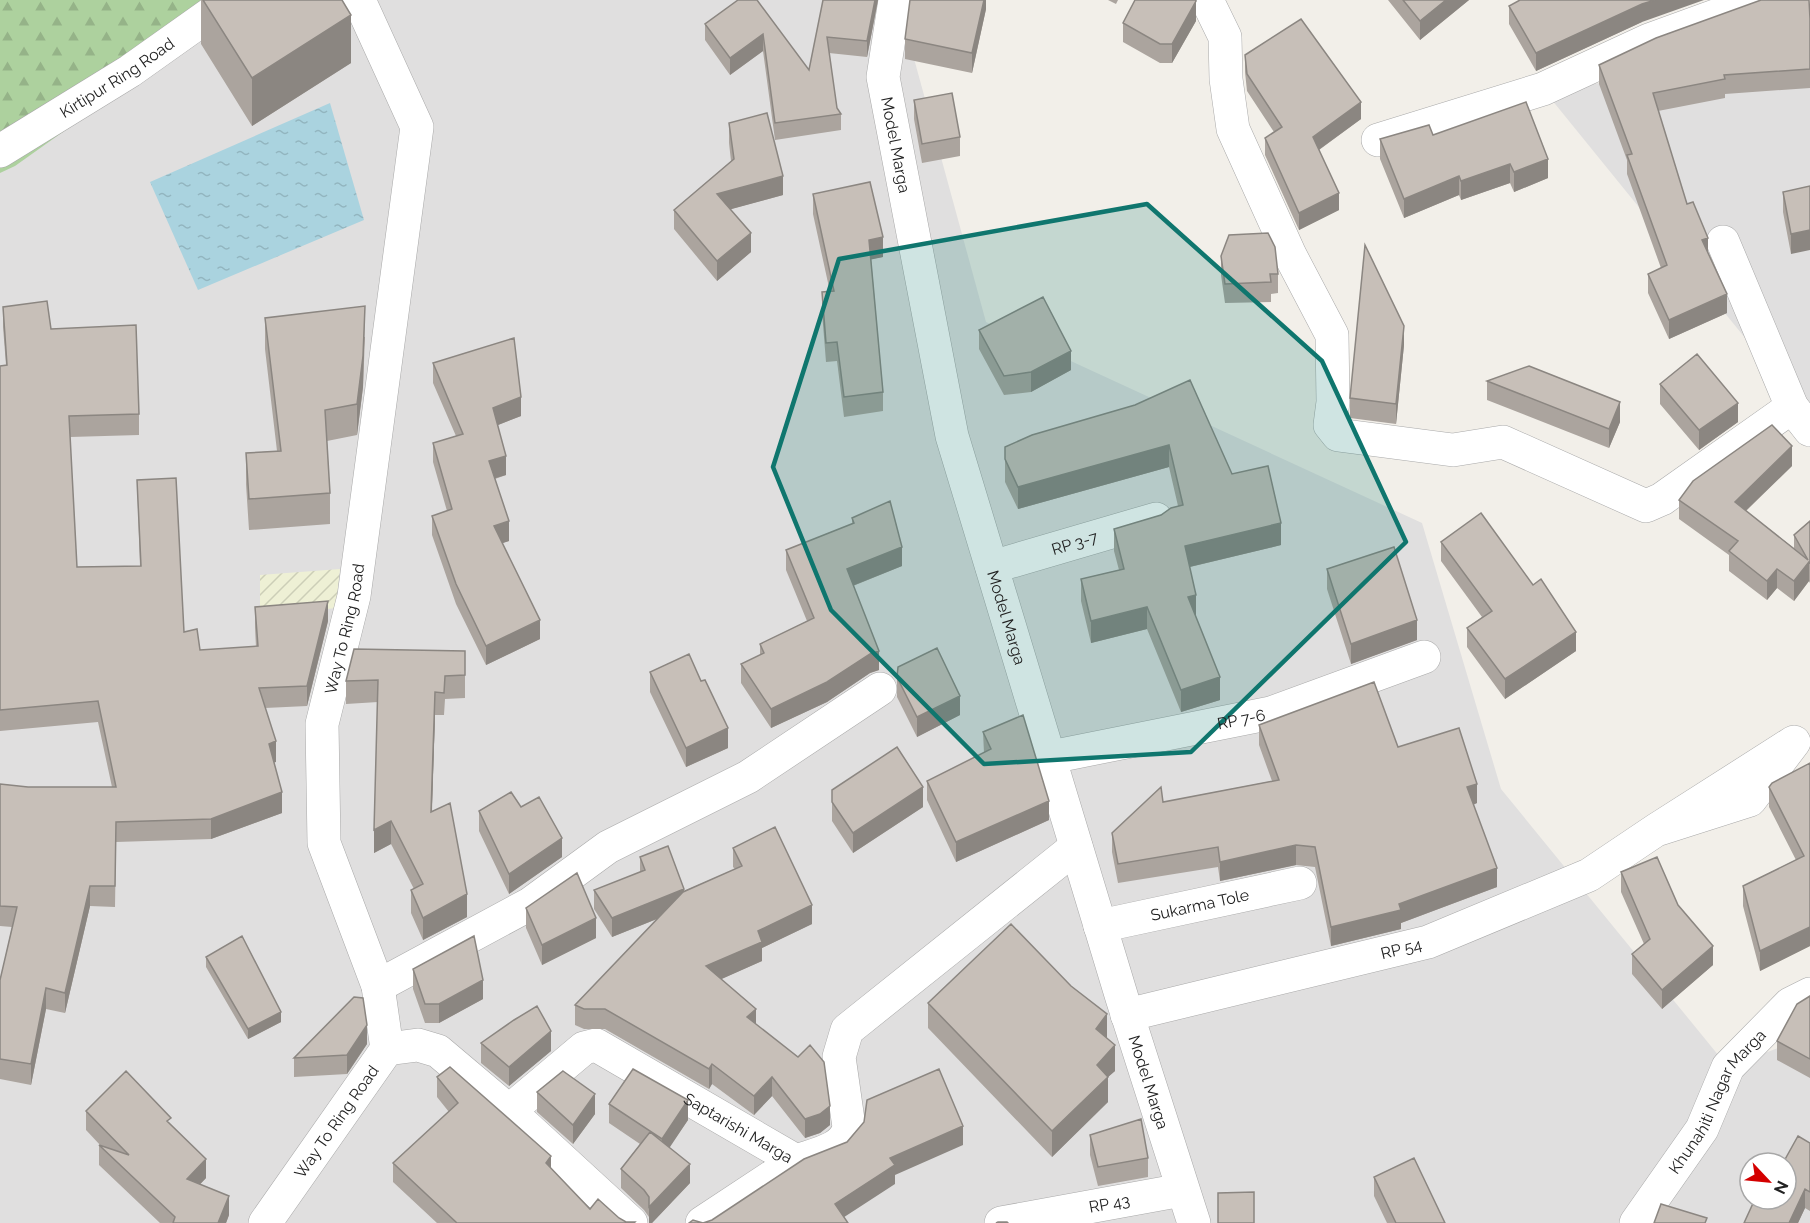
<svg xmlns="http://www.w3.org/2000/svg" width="1810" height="1223" viewBox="0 0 1810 1223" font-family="Raleway,sans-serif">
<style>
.residential{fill:#e0dfdf;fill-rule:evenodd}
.farmland{fill:url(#farmland-furrows)}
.forest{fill:url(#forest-firs)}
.water{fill:url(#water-ripples)}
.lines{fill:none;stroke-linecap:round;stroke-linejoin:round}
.minor-casing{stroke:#a9a9a9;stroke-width:34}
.minor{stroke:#fff;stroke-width:33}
.wall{fill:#aba49e}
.shaded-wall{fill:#8b8681}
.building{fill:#c7bfb8;stroke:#8b8681;stroke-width:1.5}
.marked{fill:#0f766e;fill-opacity:0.2;stroke:#0f766e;stroke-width:4.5;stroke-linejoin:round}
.labels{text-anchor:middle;stroke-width:4.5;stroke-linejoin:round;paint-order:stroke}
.street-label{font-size:16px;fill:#222;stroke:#fff}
</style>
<defs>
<pattern id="farmland-furrows" width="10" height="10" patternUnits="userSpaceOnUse" patternTransform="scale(1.5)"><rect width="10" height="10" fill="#eef0d5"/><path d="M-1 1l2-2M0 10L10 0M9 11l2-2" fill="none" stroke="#ccceb7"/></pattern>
<pattern id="forest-firs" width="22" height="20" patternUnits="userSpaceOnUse" patternTransform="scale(1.5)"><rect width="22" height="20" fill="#add19e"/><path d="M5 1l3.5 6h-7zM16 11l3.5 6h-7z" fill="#95b388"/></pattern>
<pattern id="water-ripples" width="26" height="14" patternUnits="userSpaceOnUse" patternTransform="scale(1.5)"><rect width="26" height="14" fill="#aad3df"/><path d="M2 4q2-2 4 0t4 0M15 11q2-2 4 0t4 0" fill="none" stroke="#92b5bf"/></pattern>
</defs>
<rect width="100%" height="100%" fill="#f2efe9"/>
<!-- residential -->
<path class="residential" d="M242,0H898L986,322L1422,523L1501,789L1728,1067L1810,1036V1223H0V129ZM1750,1163H1786V1199H1750Z
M1810,61V418L1543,89Z"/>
<!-- farmland -->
<path class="farmland" d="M340,569L336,608L260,617V575Z"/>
<!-- forest -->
<path class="forest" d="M0,0H226L129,85L15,166L0,173Z"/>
<!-- water -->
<path class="water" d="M330,103L364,220L198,290L150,182Z"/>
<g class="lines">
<!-- minor casing -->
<g class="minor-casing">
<g id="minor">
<path id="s1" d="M895,0L883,77L952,436L1122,998L1194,1223"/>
<path d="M1207,0L1225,37L1226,79L1233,129L1290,255L1332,335L1333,402L1330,425L1338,435L1453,450L1503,442L1646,506L1662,499L1792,407"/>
<path d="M1378,140L1543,89L1649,40L1759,0"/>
<path id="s2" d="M0,151L130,71L230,0"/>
<path d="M1723,242L1792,407L1810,430"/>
<path id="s3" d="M992,567L1156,519"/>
<path id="s4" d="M1051,757L1271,713L1424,657"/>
<path id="s5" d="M1100,926L1300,883"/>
<path d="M378,986L530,904L608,847L748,777L880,689"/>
<path id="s6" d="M1127,1015L1428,942L1589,875L1656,830L1750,800L1794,742L1656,830"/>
<path id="s7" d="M387,1049L418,1045L438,1051L509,1111L584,1048L596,1045L796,1161C815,1154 845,1150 849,1127L839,1057L847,1030L1076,847"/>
<path d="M509,1111L631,1223"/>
<path id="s8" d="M265,1223L387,1049L378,986L324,843L322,724L354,596L417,127L359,0"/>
<path d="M702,1223L796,1161"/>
<path id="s9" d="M1001,1223L1182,1190"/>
<path id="s10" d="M1636,1223L1702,1129L1728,1067L1790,1004L1810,994"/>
</g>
</g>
<!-- minor -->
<use href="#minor" class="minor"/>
</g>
<!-- wall -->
<path class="wall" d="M201,0H342L351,63L252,126L201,44Z
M738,0L809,70L823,0H878L867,57L829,53L837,108L841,114V130L775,140L763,51L730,75L705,40V24Z
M986,0V9L972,73L905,59V39Z
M1108,0H1118L1116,4Z
M1388,0H1469L1420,40Z
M1509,6L1642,22L1536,71L1509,24Z
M1810,19V88L1725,94V98L1658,111L1687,204L1708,252L1727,313L1669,339L1648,293V274L1661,268L1627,174V160L1599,84V65Z
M1196,21L1172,63H1160L1123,42V23Z
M1245,55L1361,119L1319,150L1339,210L1299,230L1265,155V138L1274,132L1247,91L1245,72Z
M914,100L960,137V156L922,163L914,119Z
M729,123L783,195L731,209L751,252L717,281L674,229V210L731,161L729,143Z
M1433,135L1548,178L1514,192L1510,183L1461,200L1459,195L1404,218L1380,159V139Z
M1810,186L1791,254L1783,212V192Z
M813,194L883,257L871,259L883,392V411L844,417L837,361L826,362L822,312V292H830L813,214Z
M1221,256L1278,274V293L1271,294V302L1225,303L1221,275Z
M3,307L51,329L139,414V435L70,437L77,567L140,566L137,480L184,632L200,650L256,647L255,628V607L328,621L307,706L265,708L276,762H274L282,813L211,839L116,842L115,907L90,906L65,1013L46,1009L31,1085L0,1079V980L12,927L0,926V784L28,787H112L98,722L0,731V366L6,365L3,327Z
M265,318L365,337L363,387L357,435L327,441L330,493V524L249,530L246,484V453L277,451L265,349Z
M979,330L1071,370L1031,392L1004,395L979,349Z
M1404,345L1396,424L1350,418V398Z
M433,363L521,416L498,425L506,475L495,479L509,541L502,543L540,639L486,665L456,604L432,535V516L447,511L433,462V443L456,436L433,383Z
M1487,381L1620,422L1609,448L1487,400Z
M1660,384L1738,422L1699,450L1660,404Z
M1135,405L1232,474L1281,545L1190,567L1196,618L1220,700L1181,712L1147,629L1091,643L1081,601V579L1119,570L1114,551V529L1161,515L1178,506L1169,467L1018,509L1005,482V447Z
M1792,466L1746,511L1794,548V535L1810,521V583L1809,581L1794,601L1777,588L1767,600L1729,571V555L1679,519V500Z
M852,518L902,566L853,586L879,670L870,673L827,702L771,728L741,683V664L760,655V644L807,621L786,570V550L852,524Z
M1441,542L1576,651L1505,699L1467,647V628L1482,617L1441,561Z
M1327,569L1417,640L1351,664L1327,589Z
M465,651V698L445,699L444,715H435L432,812L467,917L423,940L411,913V890L414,889L391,844L374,853L378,702L346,704V681Z
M650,672L701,681L728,748L686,767L650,692Z
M897,677L960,715L917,737L897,697Z
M1259,725L1398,747L1477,803L1473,805L1497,887L1401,923V929L1331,946L1315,867L1296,865L1220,881L1218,867L1118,883L1112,852V833L1163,802L1272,781L1259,745Z
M983,732L1049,820L956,862L927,800V781L984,753Z
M1810,763V946L1760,971L1743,906V886L1796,860L1769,807V787Z
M832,790L923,807L853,853L832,821Z
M521,807L562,857L509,894L479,831V811Z
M733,848L812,924L762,948V961L721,979L756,1025L830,1125L820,1133L805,1138L772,1096L754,1115L712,1084L709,1089L605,1029H584L575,1025V1005L657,919L612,937L594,909V890L640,872V857L684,891L735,869L733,867Z
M1621,872L1713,965L1662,1009L1632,974V954L1644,944L1621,892Z
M526,908L596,938L542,965L526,928Z
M206,957L281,1022L248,1039L206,967Z
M413,969L483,999L439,1023H425L413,989Z
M1810,996V1078L1777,1060V1041Z
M928,1003L1107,1039L1115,1071L1108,1077V1102L1052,1157L928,1028Z
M481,1043L551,1051L509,1086L481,1063Z
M367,1044L347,1074L294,1077V1058Z
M437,1077L551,1168L590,1209L619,1218L626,1222L635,1223H437L393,1182V1163L449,1112L437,1097Z
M537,1092L595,1114L573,1144L537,1112Z
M609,1104L688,1120L669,1147L690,1183L652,1223H649V1217L644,1210L621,1188V1169L640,1144L609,1123Z
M86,1111L171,1125L206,1178L200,1184L229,1215L226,1223H160L99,1165V1145L101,1146L86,1130Z
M1090,1135L1148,1158V1177L1098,1186L1090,1155Z
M1810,1143V1211L1805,1208L1798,1223H1744L1786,1199Z
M1374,1177L1445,1223H1387L1374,1196Z"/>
<!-- shaded-wall -->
<path class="shaded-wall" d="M875,0H878L867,57V41Z
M984,0H986V9L972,73V53Z
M1446,0H1469L1420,40V21Z
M1655,0H1704L1642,22L1536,71V53L1642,4Z
M1196,1V21L1172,63V44Z
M351,15V63L252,126V78Z
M763,34V51L730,75V58Z
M1361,102V119L1313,154V137Z
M1548,159V178L1514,192V172Z
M1510,164V183L1461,200V181Z
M783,176V195L717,213V194Z
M1459,176V195L1404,218V199Z
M1339,193V210L1299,230V213Z
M1810,230V250L1791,254V234Z
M751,233V252L717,281V261Z
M883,237V257L869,260V240Z
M1708,238V257L1702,240Z
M1727,294V313L1669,339V320Z
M365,306L363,387L357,435V404Z
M1404,326V345L1396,424V404Z
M1071,351V370L1031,392V372Z
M521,397V416L493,427V408Z
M1620,402V422L1609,448V429Z
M1738,403V422L1699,450V430Z
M1169,445V467L1018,509V487Z
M1792,446V466L1735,521V502Z
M506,456V475L489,480V461Z
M509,521V541L494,546V526Z
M1281,523V545L1185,568V546Z
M902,547V566L847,588V569Z
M1809,562V581L1794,601V581Z
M1777,569V588L1767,600V581Z
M1196,595V618L1188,597Z
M328,601V621L307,706V686Z
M1147,607V629L1091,643V621Z
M540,620V639L486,665V646Z
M1417,620V640L1351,664V644Z
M1576,632V651L1505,699V679Z
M879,651V670L870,673L827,702L771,728V709L870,654Z
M1220,677V700L1181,712V690Z
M435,692V715L431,835V812Z
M960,696V715L917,737V717Z
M728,728V748L686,767V748Z
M276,741V762L269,764V744Z
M1477,784V803L1467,807V787Z
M923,787V807L853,853V833Z
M282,792V813L211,839V819Z
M1049,801V820L956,862V842Z
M391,821V844L374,853V830Z
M562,838V857L509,894V874Z
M1296,845V865L1220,881V862Z
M1497,868V887L1401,923V929L1331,946V927L1399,904Z
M90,886V906L65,1013V993Z
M684,889V908L612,937V918Z
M467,894V917L423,940V918Z
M812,905V924L762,948V961L706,986V966L758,931Z
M596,918V938L542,965V945Z
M1810,927V946L1760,971V951Z
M1713,946V965L1662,1009V990Z
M483,980V999L439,1023V1004Z
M46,988V1009L31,1085V1064Z
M756,1009V1028L747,1017Z
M281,1012V1022L248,1039V1029Z
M1107,1014V1040L1096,1029Z
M367,1025V1044L347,1074V1055Z
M551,1031V1051L509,1086V1067Z
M1115,1045V1071L1108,1077V1102L1052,1157V1131L1097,1065Z
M712,1064V1084L709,1089V1069Z
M772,1077V1096L754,1115V1096Z
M595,1094V1114L573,1144V1125Z
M688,1100V1120L662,1159V1139Z
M830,1106V1125L820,1133L805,1138V1119Z
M963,1126V1145L895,1175V1184L835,1223V1204L890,1158Z
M551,1156V1175L546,1163Z
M206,1159V1178L187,1198V1179Z
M690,1164V1183L652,1223H649V1207Z
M1805,1189V1208L1798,1223H1789Z
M229,1196V1215L226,1223H218Z"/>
<!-- building -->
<path class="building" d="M203,0H342L351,15L252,78Z
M738,0H757L809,70L823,0H875L867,41L827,37L837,108L841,114L775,123L763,34L730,58L705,24Z
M910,0H984L972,53L905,39Z
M1135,0H1196V1L1172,44H1160L1123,23Z
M1403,0H1446L1420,21Z
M1520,0H1655L1642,4L1536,53L1509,6Z
M1761,0H1809L1810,19V69L1724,75L1725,79L1653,93L1687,204L1693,202L1708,238L1702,240L1727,294L1669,320L1648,274L1667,265L1627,155L1632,154L1599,65L1656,38Z
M1301,19L1361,102L1313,137L1339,193L1299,213L1265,138L1282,127L1247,74L1245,55Z
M952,93L960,137L922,144L914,100Z
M1526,102L1548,159L1514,172L1510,164L1461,181L1459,176L1404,199L1380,139L1429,125L1433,135Z
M767,113L783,176L717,194L751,233L717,261L674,210L734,159L729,123Z
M870,182L883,237L869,240L883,392L844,397L837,342L826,343L822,292L834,291L813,194Z
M1810,186V230L1791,234L1783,192Z
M1268,233L1275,247L1278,274H1270L1271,282L1225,284L1221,256L1229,235Z
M1365,245L1404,326L1396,404L1350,398Z
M1043,297L1071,351L1031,372L1004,376L979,330Z
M47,301L51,329L136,325L139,414L69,416L77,567L141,566L137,480L176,478L184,632L197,629L200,650L258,646L255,607L328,601L307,686L259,688L276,741L269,744L282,792L211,819L116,822L115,886H90L65,993L46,988L31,1064L0,1059V980L17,907L0,906V784L28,787H116L98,701L0,710V366L7,365L3,307Z
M365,306L363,356L357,404L325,410L330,493L249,499L246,453L281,451L265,318Z
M514,338L521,397L493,408L506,456L489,461L509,521L494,526L540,620L486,646L456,584L432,516L452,509L433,443L463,434L433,363Z
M1697,354L1738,403L1699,430L1660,384Z
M1529,366L1620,402L1609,429L1487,381Z
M1190,380L1232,474L1268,466L1281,523L1185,546L1196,595L1188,597L1220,677L1181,690L1147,607L1091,621L1081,579L1124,569L1114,529L1161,515L1171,508L1183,505L1169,445L1018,487L1005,459V447L1032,435L1135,405Z
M1772,425L1792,446L1735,502L1808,560L1794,535L1810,521V563L1809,562L1794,581L1777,569L1767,581L1729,551L1738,541L1679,500L1693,481Z
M890,501L902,547L847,569L879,651L870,654L827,682L771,709L741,664L764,653L760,644L814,618L786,550L854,523L852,518Z
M1481,513L1533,585L1541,579L1576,632L1505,679L1467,628L1492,611L1441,542Z
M1394,547L1417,620L1351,644L1327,569Z
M937,648L960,696L917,717L897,677L898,667Z
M354,649L465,651V675L445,676L444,693L435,692L431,812L450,803L467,894L423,918L411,890L423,884L391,821L374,830L378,680L346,681Z
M689,654L701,681L705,680L728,728L686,748L650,672Z
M1374,682L1398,747L1459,728L1477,784L1467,787L1497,868L1399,904L1401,910L1331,927L1315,847L1296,845L1220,862L1218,847L1118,864L1112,833L1161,787L1163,802L1279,780L1259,725Z
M1023,715L1049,801L956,842L927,781L991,749L983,732Z
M897,747L923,787L853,833L832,802V790Z
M1810,763V927L1760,951L1743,886L1804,856L1769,787L1772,783Z
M511,792L521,807L539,797L562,838L509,874L479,811Z
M775,827L812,905L758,931L762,942L706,966L756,1009L747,1017L798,1057L810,1045L824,1062L830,1106L820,1114L805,1119L772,1077L754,1096L712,1064L709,1069L605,1009H584L575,1005L683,892L742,866L733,848Z
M668,846L684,889L612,918L594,890L645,870L640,857Z
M1657,857L1678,905L1713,946L1662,990L1632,954L1650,939L1621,872Z
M577,873L596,918L542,945L526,908Z
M1011,924L1071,986L1107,1014L1096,1029L1115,1045L1097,1065L1108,1077L1052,1131L928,1003Z
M242,936L281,1012L248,1029L206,957Z
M474,936L483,980L439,1004H425L413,969Z
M1810,996V1059L1777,1041L1797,1004Z
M354,997L363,998L367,1025L347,1055L294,1058Z
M537,1006L551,1031L509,1067L481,1043L514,1020Z
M450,1067L551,1156L546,1163L590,1209L598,1199L619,1218L626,1222H635L634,1223H457L393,1163L458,1103L437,1077Z
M633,1069L688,1100L662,1139L609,1104Z
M939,1069L963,1126L890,1158L895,1165L835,1204L848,1223H689L693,1220L703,1223L712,1220L804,1159L847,1142L864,1122L867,1100Z
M126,1071L171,1118L167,1121L206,1159L187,1179L229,1196L218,1223H173L175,1217L99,1145L129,1155L86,1111Z
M563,1071L595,1094L573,1125L537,1092Z
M1141,1119L1148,1158L1098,1167L1090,1135Z
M650,1132L690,1164L649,1207V1197L644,1190L621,1169Z
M1798,1136L1810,1143V1192L1805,1189L1789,1223H1744L1755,1199H1786V1163H1783Z
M1414,1158L1445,1223H1396L1374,1177Z
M1254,1192V1223H1218V1193Z
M1661,1204L1707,1218L1705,1223H1654Z
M998,1222H1007L1008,1223H996Z"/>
<!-- marked area -->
<path class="marked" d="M1147,204L1322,361L1406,542L1191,752L984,764L831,610L773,467L839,259Z"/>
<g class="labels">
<!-- street labels -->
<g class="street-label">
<text dy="6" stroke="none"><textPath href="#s2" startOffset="138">Kirtipur Ring Road</textPath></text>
<text dy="6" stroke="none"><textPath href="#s1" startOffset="147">Model Marga</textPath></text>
<text dy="6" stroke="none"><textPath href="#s3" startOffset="86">RP 3-7</textPath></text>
<text dy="6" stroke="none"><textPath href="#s1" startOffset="633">Model Marga</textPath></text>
<text dy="6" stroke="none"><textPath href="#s8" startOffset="646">Way To Ring Road</textPath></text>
<text dy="6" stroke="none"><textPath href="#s4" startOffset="194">RP 7-6</textPath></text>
<text dy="6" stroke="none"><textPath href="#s5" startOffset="102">Sukarma Tole</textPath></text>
<text dy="6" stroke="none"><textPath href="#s6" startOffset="282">RP 54</textPath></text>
<text dy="6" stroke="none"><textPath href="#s1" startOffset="1119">Model Marga</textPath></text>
<text dy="6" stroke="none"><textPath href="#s10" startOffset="147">Khunahiti Nagar Marga</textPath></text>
<text dy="6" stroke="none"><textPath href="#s8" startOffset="124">Way To Ring Road</textPath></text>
<text dy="6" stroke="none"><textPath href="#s7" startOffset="420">Saptarishi Marga</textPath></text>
<text dy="6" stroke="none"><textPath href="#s9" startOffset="110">RP 43</textPath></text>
</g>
</g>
<!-- north arrow -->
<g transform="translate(1768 1181) rotate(116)"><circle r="28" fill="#ffffff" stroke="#a7a7a7" stroke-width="1.5"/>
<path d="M0-4.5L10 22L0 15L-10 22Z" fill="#d40000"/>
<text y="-9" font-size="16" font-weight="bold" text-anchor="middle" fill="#222222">N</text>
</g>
</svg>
